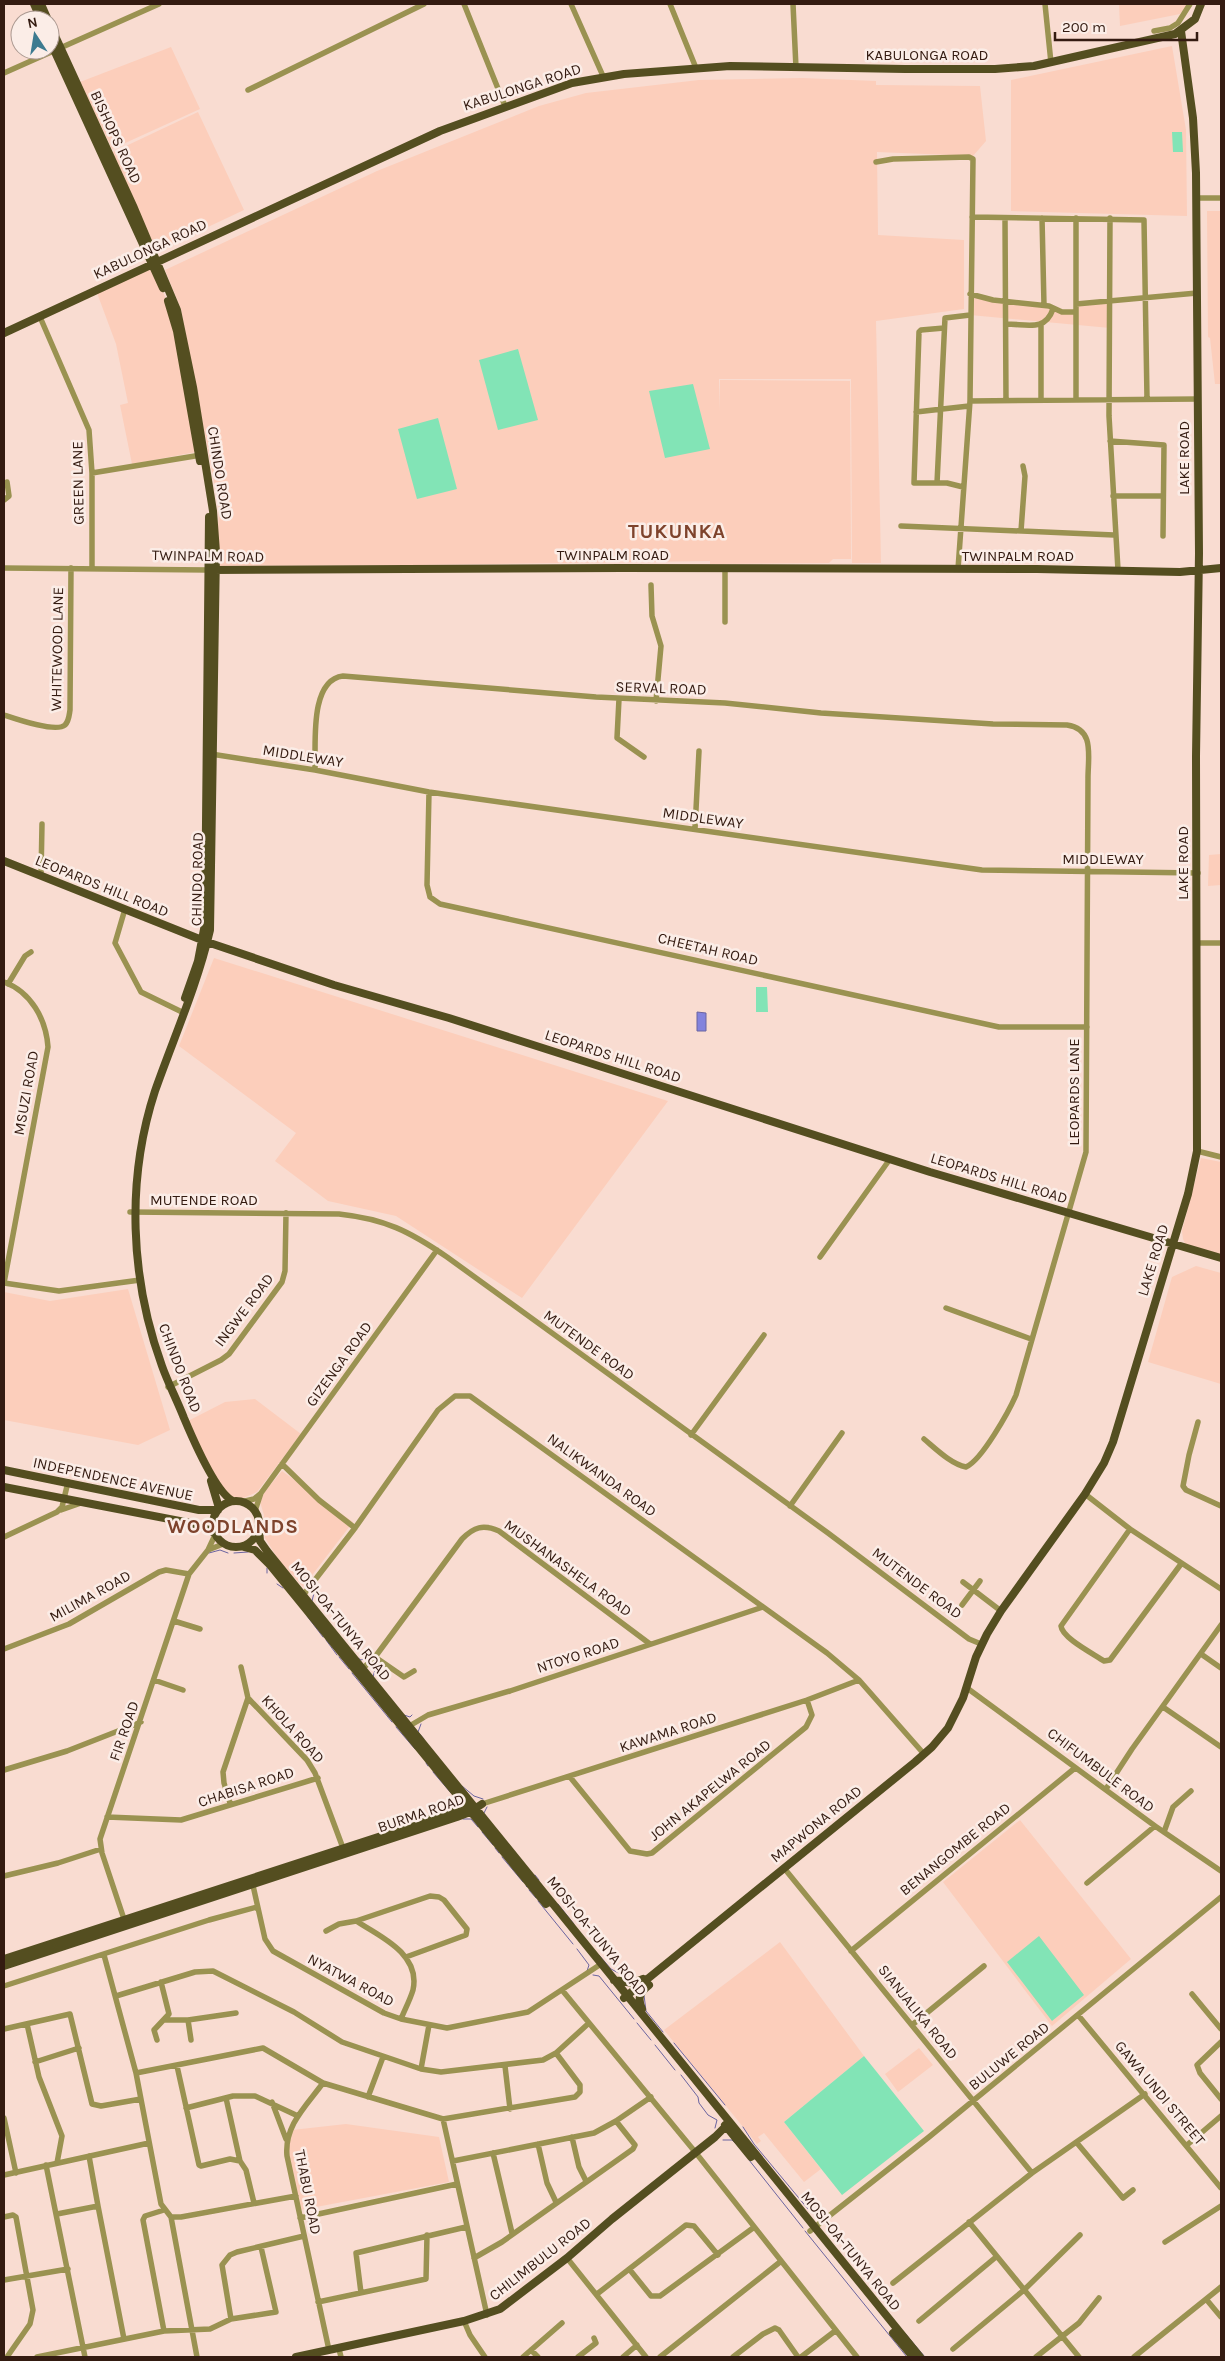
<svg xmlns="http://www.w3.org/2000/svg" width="1225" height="2361" viewBox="0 0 1225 2361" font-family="Karla,sans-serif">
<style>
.built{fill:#fccebb}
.grass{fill:#82e4b6}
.water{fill:#8383dd;stroke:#6b64a0}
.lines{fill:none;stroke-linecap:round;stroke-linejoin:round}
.stream{stroke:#6b64a0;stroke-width:1}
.minor{stroke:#9a9251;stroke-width:5.5}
.major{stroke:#544e20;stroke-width:8}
.labels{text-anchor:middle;stroke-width:5;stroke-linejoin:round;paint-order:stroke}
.street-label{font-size:15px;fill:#341b11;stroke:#fbede7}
.district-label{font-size:20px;font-weight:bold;letter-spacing:1px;fill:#7e432c;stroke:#fbede7}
</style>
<rect width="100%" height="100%" fill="#f9dcd1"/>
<!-- built -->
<path class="built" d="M1119,4H1188L1180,14L1120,26Z
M1172,46L1186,130L1187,216L1011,211V80Z
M171,47L200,109L112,149L80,82Z
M802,78L876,81V85L980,86L986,141L973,156L877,152L878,235L964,240V309L876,321L881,563H852L851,379H719V411L720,380L850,381L851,559H833L829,563L710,564V561L416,565L220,566L216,561L219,508L181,309L165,270L377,171L539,106L586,93L699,80Z
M198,112L244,210L157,251L111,153Z
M1207,211H1221V384H1215L1210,338L1208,337Z
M151,267L169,305L196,452L132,464L120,405L128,403L116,344L97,293Z
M970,294L1076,312V304L1110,301V328L970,315Z
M1221,854V885L1208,886L1209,855Z
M214,958L668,1101L522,1298L396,1216L328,1201L275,1161L296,1133L179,1046Z
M1201,1158L1221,1162V1256L1186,1246L1183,1239L1182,1231Z
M1196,1266L1221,1273V1384L1148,1362L1172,1277Z
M128,1289L170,1430L138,1445L4,1420V1292L50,1301Z
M255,1399L301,1434L257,1492L241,1499L233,1498L220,1492L186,1422L225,1402Z
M282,1471L353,1522L303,1587L280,1562L265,1538L264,1515L260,1502L261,1496Z
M1020,1820L1131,1959L1052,2026L943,1882Z
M780,1942L864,2056L784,2122L821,2169L804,2182L764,2133L758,2137L761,2141L757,2144L664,2030Z
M919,2048L933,2065L898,2092L885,2074Z
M346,2124L439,2137L449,2182L300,2210L288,2152L292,2130Z"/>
<!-- grass -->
<path class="grass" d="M1172,132H1182L1183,152H1173Z
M518,349L538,420L498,430L479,360Z
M693,384L710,449L665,458L649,391Z
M438,418L457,489L417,499L398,429Z
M756,987H767L768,1012H756Z
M1039,1936L1084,1995L1052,2021L1007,1962Z
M864,2056L924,2131L842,2195L784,2122Z"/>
<!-- water -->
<path class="water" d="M697,1012L706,1013V1031H697Z"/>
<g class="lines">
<!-- stream -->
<path class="stream" d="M209,1553L220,1550L228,1553
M234,1553L248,1552
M267,1568V1573
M277,1584L283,1588
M312,1601L316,1585
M307,1616L323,1637
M326,1640L337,1655
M339,1657L349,1669
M358,1658L361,1660L366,1658
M352,1673L392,1722
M373,1677L376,1666
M404,1715L410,1717L412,1715
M421,1724L418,1732L424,1739
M396,1727L415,1749
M426,1763L428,1766
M433,1772L451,1793
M462,1786L474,1796L483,1799
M484,1813L487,1807
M463,1819H471L478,1827
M482,1832L493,1845
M495,1848L499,1853
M502,1857L523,1882
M535,1875L539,1880
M526,1886L527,1887
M529,1890L536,1898
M538,1901L573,1944
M558,1904L574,1924
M577,1949L589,1965L587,1971
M599,1955L611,1969L628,1978
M593,1975L599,1976L634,2019
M644,1995L646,2011L663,2032
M637,2023L651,2040
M674,2043L725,2105
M655,2045L675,2070
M681,2075L698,2097L699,2103L708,2115L717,2120L715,2128
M743,2127L754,2144L808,2209L816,2214
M723,2140H732L736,2144
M749,2160L803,2228
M805,2231L907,2357
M858,2275L862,2280
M904,2332L925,2357"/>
<!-- minor -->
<path class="minor" d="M464,4L505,106
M571,4L603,76
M670,4L696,68
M793,4L796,68
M1045,4L1051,63
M1154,31L1170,28L1178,23L1190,4
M4,73L159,4
M248,90L424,4
M876,162L893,159L969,157L973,159L970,401L958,569
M1196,198H1221
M972,217L1144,220L1147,398
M1005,218L1006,400
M1042,218L1044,305
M1110,218L1109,416L1118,570
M970,294L993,300L1049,306L1062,312H1076
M1076,304L1197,293
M40,317L89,430L92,473V569
M1006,324C1027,324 1045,332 1053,309
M1041,325V399
M944,328L921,330L919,332L914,483H947L963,487
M1076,399V218
M970,401L1198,399
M916,412L969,406
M1110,441L1164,445L1163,536
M92,473L201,455
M937,483L945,318L970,315
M1113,496H1163
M4,500L9,496L7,482
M901,526L1114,535
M1021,531L1025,476L1023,466
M4,568L208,570
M725,569V622
M651,585L652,616L661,646L656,701
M619,699L617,738L644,757
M4,715C16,719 56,733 65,725C69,721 69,716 70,710L71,568
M211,754L315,770L429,792L982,870L1198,873
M315,770C316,745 309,680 343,676L596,697L725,703L821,713L993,724L1067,725C1095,729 1088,756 1088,778L1086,1152L1016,1395C1009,1411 982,1460 966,1467C951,1464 936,1449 924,1439
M429,792L427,885L430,897L440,904L999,1027H1087
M695,829L699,751
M41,876L42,824
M125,909L115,943L141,992L184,1013
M1197,943H1221
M4,982C31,992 46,1019 48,1047L4,1283
M8,984L25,956L31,952
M1197,1151L1221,1157
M130,1212L339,1214C385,1219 409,1231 447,1257L828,1533L969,1639L981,1644
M820,1257L890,1159
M4,1283L59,1291L140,1280
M946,1308L1031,1339
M168,1387L221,1360L229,1354L282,1282L285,1271L286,1213
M1198,1422L1189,1455L1183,1486L1186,1490L1221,1506
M691,1435L764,1335
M282,1464L319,1500L355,1528
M1085,1494L1130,1529L1221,1589
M241,1502L254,1499L260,1494
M790,1506L842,1433
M61,1510L81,1503
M255,1511L261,1493L437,1250
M1130,1529L1061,1626C1062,1638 1094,1654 1104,1661L1110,1660L1181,1564
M4,1537L57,1512L62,1507L68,1482
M208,1550L223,1544
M963,1582L1001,1611
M301,1598L355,1528L438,1410L455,1396H470L827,1653L859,1680L924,1754
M962,1605L980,1581
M174,1621L200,1629
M4,1649L69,1624L159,1572L166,1570L189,1574
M1201,1654L1221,1668
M375,1657L404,1677L414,1671
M360,1671L375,1657L462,1539C474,1527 483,1524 499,1531L650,1644
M154,1680L183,1690
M967,1688L1155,1826L1221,1871
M248,1698L307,1760L315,1773L343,1848
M1163,1707L1221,1747
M406,1728L428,1715L510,1691L763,1607
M4,1770L67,1751L141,1722
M570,1777L630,1851L647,1854L652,1853L806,1727L812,1715L807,1700
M1106,1789L1132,1749L1221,1625
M230,1803L224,1783L223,1772L248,1698L241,1667
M482,1804L807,1700L859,1680
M107,1817L181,1820L318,1778
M1164,1832L1173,1807L1191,1791
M784,1868L1032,2173
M4,1876L58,1863L101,1849
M252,1881L265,1939L273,1951L384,2013L401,2019L447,2028L528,2012L601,1964
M1087,1883L1155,1826
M356,1921L430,1896L439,1897L444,1900L467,1929L466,1935L406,1957
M125,1922L102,1853L100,1839L189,1574L208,1550L215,1535
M326,1931L339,1924L356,1921C380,1936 421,1954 413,1990C410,2000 405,2009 401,2019
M851,1951L1075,1768
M104,1955L136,2073L161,2204L171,2217L197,2357
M4,1986L209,1920L257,1907
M562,1990L696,2153L857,2357
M1192,1994L1221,2029
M116,1996L195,1972L213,1971L294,2012L342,2042L421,2069L441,2072L543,2060L556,2053L589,2023
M1078,2015L1221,2188
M165,2020H188L236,2013
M188,2020L191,2040
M27,2024L39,2077L62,2136L57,2163
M912,2025L984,1966
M4,2029L70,2014L92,2104L101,2106L141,2099
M157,2040L154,2030L169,2014L161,1982
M1221,2042L1197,2065L1200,2073L1221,2099
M35,2062L79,2048
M177,2066L199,2165L201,2166L230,2159L240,2161L246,2170L254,2203
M505,2066L510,2109
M421,2069L429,2025
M136,2073L263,2048L323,2083
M368,2097L383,2057
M226,2098L240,2161
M272,2102L286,2139
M186,2108L233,2096H255L298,2116
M4,2118L16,2173
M443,2119L487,2315
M572,2137L579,2167L586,2181
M1077,2143L1123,2198L1133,2190
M538,2144L547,2183L556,2202
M1187,2145L1221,2116
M493,2153L512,2233
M453,2161L594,2133L616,2121L651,2097
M46,2165L85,2357
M4,2175L149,2143
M98,2206L124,2339
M164,2210L145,2216L143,2220L164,2331
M57,2214L98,2206L89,2156
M4,2217L13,2215L16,2217L33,2310L30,2324L7,2357
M171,2217H181L296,2196
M300,2218L457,2184
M969,2222L1079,2357
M810,2231L929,2137L1221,1897
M1165,2242L1221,2206
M474,2258L502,2242L633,2149L635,2145L616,2121
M567,2258L646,2357
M630,2270L651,2296H660L753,2228
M4,2280L68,2269
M893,2283L1032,2173L1145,2094
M361,2293L356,2253L466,2227
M597,2294L686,2225L694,2226L718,2255
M1206,2299L1221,2317
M318,2302L426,2279L427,2235
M231,2319L276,2312L261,2247
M464,2321L470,2335L485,2357
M919,2321L996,2257
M339,2349L341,2357
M953,2349L1024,2290L1080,2235
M329,2350L287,2156C284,2126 306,2106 323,2083L443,2119L575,2097L580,2092V2085L556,2053
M531,2350L538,2357
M37,2357L164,2331L210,2329L231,2319L222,2265L230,2255L237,2252L304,2236
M523,2357L562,2323
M578,2357L596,2343L594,2338
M623,2357L637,2345
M660,2357L780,2262
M733,2357L763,2334L775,2328L779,2330L798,2357
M801,2357L835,2331
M1036,2357L1079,2323L1099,2298
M1134,2357L1221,2287"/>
<!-- major -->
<path class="major" d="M34,4L41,20
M41,4L48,20
M50,25L134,208L177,310L193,387L213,511L216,552L210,930C197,986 174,1037 155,1091C126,1180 130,1278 162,1366C168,1383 177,1400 184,1418C192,1437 216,1493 233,1501
M50,41L163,288
M168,301L177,331L200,461
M4,333L440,131L572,83L624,74L730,66L905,69H995L1034,66L1175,34L1195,19L1201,4
M211,570L622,568L1037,569L1180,572L1221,568
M4,861L207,942L334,985L449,1018L930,1172L1221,1258
M185,998L198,961L205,924L209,517
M4,1470L199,1510H218
M211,1481L219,1508
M4,1487L195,1524L213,1532
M213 1524a23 23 0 1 1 46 0a23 23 0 1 1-46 0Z
M259,1529L260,1541L267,1551L920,2357
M244,1547L255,1550L270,1565L546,1904
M4,1959L415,1825L468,1805
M4,1966L457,1817L470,1812L482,1804
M614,1980L633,1983L643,1979
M624,1998L915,1762L932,1747L948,1728L963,1698L976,1657L987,1634L1001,1611L1085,1494L1104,1463L1113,1442L1188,1194L1197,1151L1196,756L1199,553L1196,173L1193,118L1181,31
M642,2009C637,1998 640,1992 649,1985
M725,2125L751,2157
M893,2333L913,2357
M296,2357L464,2321L500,2309L567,2258L612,2219L715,2137L729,2123"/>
</g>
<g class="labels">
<!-- street labels -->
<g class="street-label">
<text x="927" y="60">KABULONGA ROAD</text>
<text transform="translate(522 87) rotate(-18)" y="5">KABULONGA ROAD</text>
<text transform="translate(116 137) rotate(65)" y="5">BISHOPS ROAD</text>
<text transform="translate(150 249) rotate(-25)" y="5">KABULONGA ROAD</text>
<text transform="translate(1184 458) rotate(-90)" y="5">LAKE ROAD</text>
<text transform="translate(220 473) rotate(81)" y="5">CHINDO ROAD</text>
<text transform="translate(78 483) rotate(-91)" y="5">GREEN LANE</text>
<text x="613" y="560">TWINPALM ROAD</text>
<text transform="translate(208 556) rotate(1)" y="5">TWINPALM ROAD</text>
<text x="1018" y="561">TWINPALM ROAD</text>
<text transform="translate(57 649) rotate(-89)" y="5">WHITEWOOD LANE</text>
<text transform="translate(661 688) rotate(2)" y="5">SERVAL ROAD</text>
<text transform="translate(303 756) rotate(9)" y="5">MIDDLEWAY</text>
<text transform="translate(703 818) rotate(8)" y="5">MIDDLEWAY</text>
<text x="1103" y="864">MIDDLEWAY</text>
<text transform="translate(1183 863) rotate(-90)" y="5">LAKE ROAD</text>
<text transform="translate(197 879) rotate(-89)" y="5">CHINDO ROAD</text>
<text transform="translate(102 886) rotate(22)" y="5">LEOPARDS HILL ROAD</text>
<text transform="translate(708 949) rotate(13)" y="5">CHEETAH ROAD</text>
<text transform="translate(613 1056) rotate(18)" y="5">LEOPARDS HILL ROAD</text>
<text transform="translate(1074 1092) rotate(-90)" y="5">LEOPARDS LANE</text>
<text transform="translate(26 1093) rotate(-80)" y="5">MSUZI ROAD</text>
<text transform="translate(999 1178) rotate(17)" y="5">LEOPARDS HILL ROAD</text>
<text x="204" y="1205">MUTENDE ROAD</text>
<text transform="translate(1153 1260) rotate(-73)" y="5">LAKE ROAD</text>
<text transform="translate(244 1310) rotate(-53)" y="5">INGWE ROAD</text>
<text transform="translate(589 1345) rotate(36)" y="5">MUTENDE ROAD</text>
<text transform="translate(339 1364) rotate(-54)" y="5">GIZENGA ROAD</text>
<text transform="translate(180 1368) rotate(69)" y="5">CHINDO ROAD</text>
<text transform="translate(602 1475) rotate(36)" y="5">NALIKWANDA ROAD</text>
<text transform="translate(113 1479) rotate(12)" y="5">INDEPENDENCE AVENUE</text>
<text transform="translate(568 1568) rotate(36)" y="5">MUSHANASHELA ROAD</text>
<text transform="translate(917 1583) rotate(37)" y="5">MUTENDE ROAD</text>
<text transform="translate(90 1596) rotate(-29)" y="5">MILIMA ROAD</text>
<text transform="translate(341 1621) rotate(51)" y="5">MOSI-OA-TUNYA ROAD</text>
<text transform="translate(578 1655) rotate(-18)" y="5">NTOYO ROAD</text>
<text transform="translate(293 1729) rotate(48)" y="5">KHOLA ROAD</text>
<text transform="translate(124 1731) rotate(-71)" y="5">FIR ROAD</text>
<text transform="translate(668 1732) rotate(-18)" y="5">KAWAMA ROAD</text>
<text transform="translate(1101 1770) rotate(37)" y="5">CHIFUMBULE ROAD</text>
<text transform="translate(246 1787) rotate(-18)" y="5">CHABISA ROAD</text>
<text transform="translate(710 1790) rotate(-39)" y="5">JOHN AKAPELWA ROAD</text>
<text transform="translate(421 1813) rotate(-19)" y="5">BURMA ROAD</text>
<text transform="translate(816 1824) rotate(-39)" y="5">MAPWONA ROAD</text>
<text transform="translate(955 1849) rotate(-39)" y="5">BENANGOMBE ROAD</text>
<text transform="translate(597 1936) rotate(51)" y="5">MOSI-OA-TUNYA ROAD</text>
<text transform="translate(351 1980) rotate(28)" y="5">NYATWA ROAD</text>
<text transform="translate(918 2012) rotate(51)" y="5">SIANJALIKA ROAD</text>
<text transform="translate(1009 2056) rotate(-39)" y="5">BULUWE ROAD</text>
<text transform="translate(1160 2093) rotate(50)" y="5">GAWA UNDI STREET</text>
<text transform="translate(308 2192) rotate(79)" y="5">THABU ROAD</text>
<text transform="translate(851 2251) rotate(51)" y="5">MOSI-OA-TUNYA ROAD</text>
<text transform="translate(540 2259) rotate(-38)" y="5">CHILIMBULU ROAD</text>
</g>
<!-- district labels -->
<g class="district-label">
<text x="677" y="538">TUKUNKA</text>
<text x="233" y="1533">WOODLANDS</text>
</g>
</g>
<!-- border -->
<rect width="1225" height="2361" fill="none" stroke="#341b11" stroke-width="10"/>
<!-- north arrow -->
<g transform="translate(35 35) rotate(348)"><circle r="24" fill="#fbede7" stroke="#ab9991"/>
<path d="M0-4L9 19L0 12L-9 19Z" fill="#3d7b90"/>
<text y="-8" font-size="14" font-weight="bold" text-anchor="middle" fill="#341b11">N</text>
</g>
<!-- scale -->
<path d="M1055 32v8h142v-8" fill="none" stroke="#341b11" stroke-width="2.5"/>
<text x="1062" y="32" font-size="15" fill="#341b11" stroke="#fbede7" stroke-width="4" paint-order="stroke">200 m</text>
</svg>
